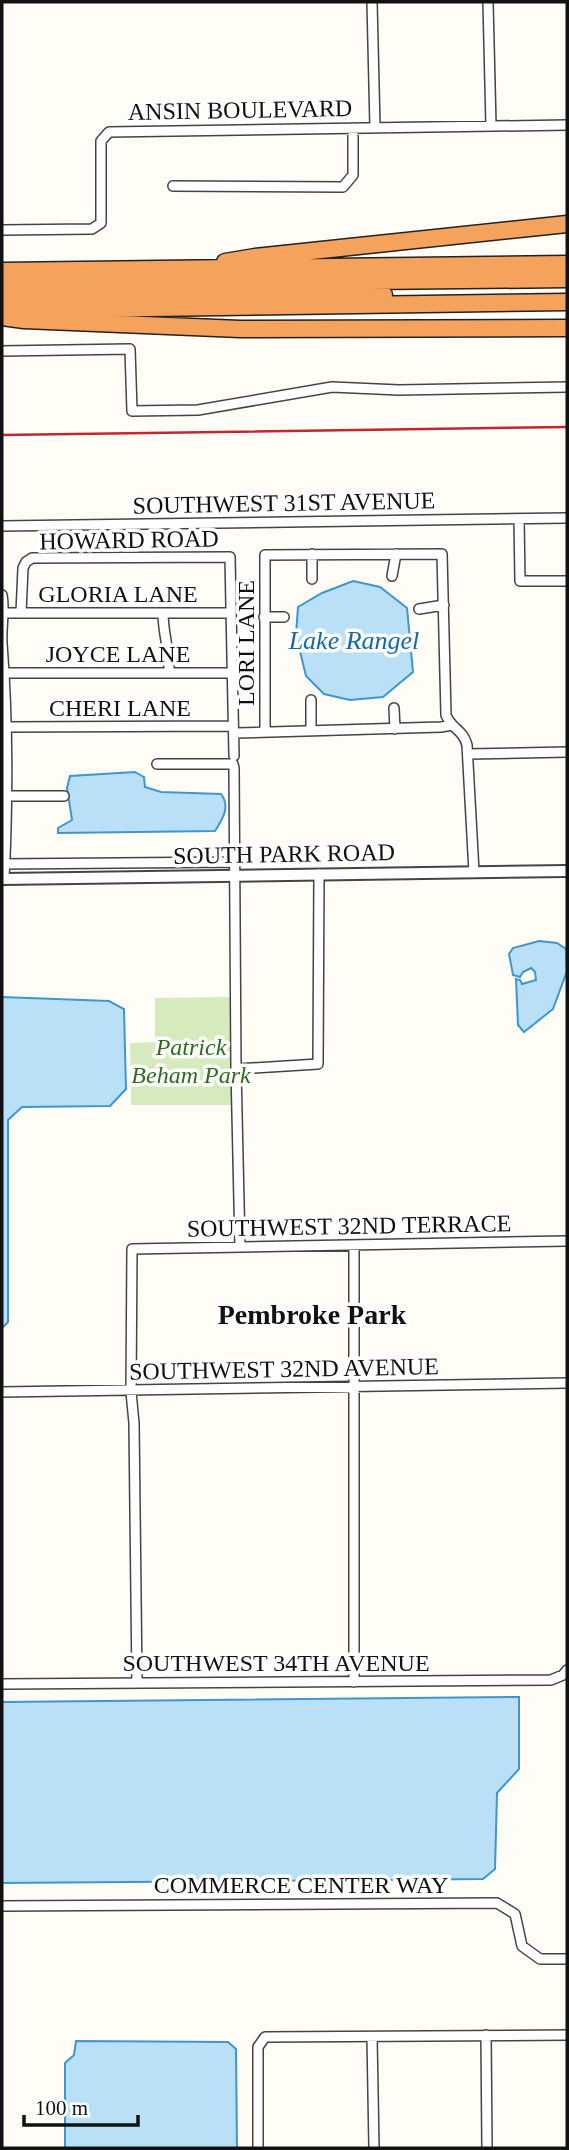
<svg xmlns="http://www.w3.org/2000/svg" width="569" height="2150" viewBox="0 0 569 2150" font-family="'Times New Roman',serif">
<style>
.green{fill:#d5ebbd}
.water{fill:#b9e0f7;stroke:#3f96cf;stroke-width:2}
.lines{fill:none;stroke-linecap:round;stroke-linejoin:round}
.minor-casing{stroke:#444;stroke-width:12}
.tertiary-casing{stroke:#444;stroke-width:14}
.motorway-casing{stroke:#222;stroke-width:19}
.minor{stroke:#fff;stroke-width:9}
.tertiary{stroke:#fff;stroke-width:10}
.motorway{stroke:#f5a25d;stroke-width:16}
.rail{stroke:#c4262e;stroke-width:2.5}
.labels{text-anchor:middle;stroke-width:7;stroke-linejoin:round;paint-order:stroke}
.street-label{font-size:24px;fill:#111;stroke:#fff}
.park-label{font-size:24px;font-style:italic;fill:#2f6b1f;stroke:#fff}
.water-label{font-size:26px;font-style:italic;fill:#1768a6;stroke:#fff}
.quarter-label{font-size:28px;font-weight:bold;fill:#111;stroke:#fff}
</style>
<rect width="100%" height="100%" fill="#fffdf5"/>
<!-- green -->
<path class="green" d="M230,997L231,1105H131L130,1043L155,1042V998Z"/>
<!-- water -->
<path class="water" d="M353,581L380,587L407,608L413,672L383,697L350,700L324,694L306,676L296,635L298,607L322,593Z
M135,772L144,777L145,787L161,792L221,794C231,807 222,820 215,831L58,833V828L72,820L67,788L70,776Z
M539,941L557,943L566,949L567,971L553,1009L524,1032L518,1025L516,979L520,980L522,984L536,980L535,972L531,968L523,972L520,977L513,975L509,954L513,948Z
M2,997L109,1001L124,1009L126,1089L110,1106L22,1107L8,1120V1322L2,1328Z
M519,1697V1769L497,1793L495,1869L483,1879L2,1883V1702Z
M76,2041L228,2042L236,2049L237,2148H65V2063L74,2055Z"/>
<g class="lines">
<!-- minor casing -->
<g class="minor-casing">
<path id="minor" d="M372,2L375,127
M488,2L491,126
M173,186L343,187L353,175V128
M2,230L92,229L101,223V141L109,132L567,125
M2,351L130,349L132,411L198,410L332,387L399,390L567,387
M519,519L520,581H567
M2,526L567,518
M392,576L396,554
M312,579V554
M2,595C5,611 1,627 2,643C8,722 8,800 4,879
M419,609L444,605
M4,613H231
M21,613L23,568L26,562L32,558L230,557L234,756
M163,613C163,634 170,652 169,673
M264,617H284
M5,673H231
M311,700V729
M394,708L395,729
M8,727L233,726
M265,731V555L442,554L446,715C451,729 463,729 467,745L474,872
M237,733L441,727L452,725
M468,754L567,752
M157,764H233L234,768L236,1069L240,1247
M6,796H64
M2,864L236,862
M236,1069L318,1064L319,874
M2,1392L567,1383
M354,1682V1245
M137,1683L134,1423L131,1392L132,1249L567,1241
M2,1684L551,1680L563,1675L567,1670
M2,1906L497,1903L515,1914L522,1946L540,1959H567
M486,2035L487,2148
M372,2037L374,2148
M258,2148V2047L265,2037L567,2035"/>
</g>
<!-- tertiary casing -->
<g class="tertiary-casing">
<path id="tertiary" d="M2,879L567,871"/>
</g>
<!-- motorway casing -->
<g class="motorway-casing">
<path id="motorway" d="M225,262L255,257L567,224
M2,271L567,264
M2,285L567,279
M2,298L384,295
M4,310L567,302
M2,317L24,320L240,329L567,328"/>
</g>
<!-- minor -->
<use href="#minor" class="minor"/>
<!-- tertiary -->
<use href="#tertiary" class="tertiary"/>
<!-- motorway -->
<use href="#motorway" class="motorway"/>
<!-- rail -->
<path class="rail" d="M2,435L567,427"/>
</g>
<g class="labels">
<!-- street labels -->
<g class="street-label">
<text transform="translate(240 110) rotate(-1)" y="8">ANSIN BOULEVARD</text>
<text transform="translate(284 503) rotate(-1)" y="8">SOUTHWEST 31ST AVENUE</text>
<text transform="translate(129 540) rotate(-1)" y="8">HOWARD ROAD</text>
<text x="118" y="602">GLORIA LANE</text>
<text transform="translate(246 643) rotate(-90)" y="8">LORI LANE</text>
<text x="118" y="662">JOYCE LANE</text>
<text x="120" y="716">CHERI LANE</text>
<text transform="translate(284 854) rotate(-1)" y="8">SOUTH PARK ROAD</text>
<text transform="translate(349 1226) rotate(-1)" y="8">SOUTHWEST 32ND TERRACE</text>
<text transform="translate(284 1369) rotate(-1)" y="8">SOUTHWEST 32ND AVENUE</text>
<text x="276" y="1671">SOUTHWEST 34TH AVENUE</text>
<text x="301" y="1893">COMMERCE CENTER WAY</text>
</g>
<!-- park labels -->
<g class="park-label">
<text x="191" y="1055">Patrick<tspan x="191" dy="28">Beham Park</tspan></text>
</g>
<!-- water labels -->
<g class="water-label">
<text x="354" y="649">Lake Rangel</text>
</g>
<!-- quarter labels -->
<g class="quarter-label">
<text x="312" y="1324">Pembroke Park</text>
</g>
</g>
<!-- border -->
<rect width="569" height="2150" fill="none" stroke="#111111" stroke-width="7"/>
<!-- scale -->
<path d="M24 2115v10h114v-10" fill="none" stroke="#111111" stroke-width="3.5"/>
<text x="35" y="2115" font-size="21" fill="#111111" stroke="#ffffff" stroke-width="5" paint-order="stroke">100 m</text>
</svg>
